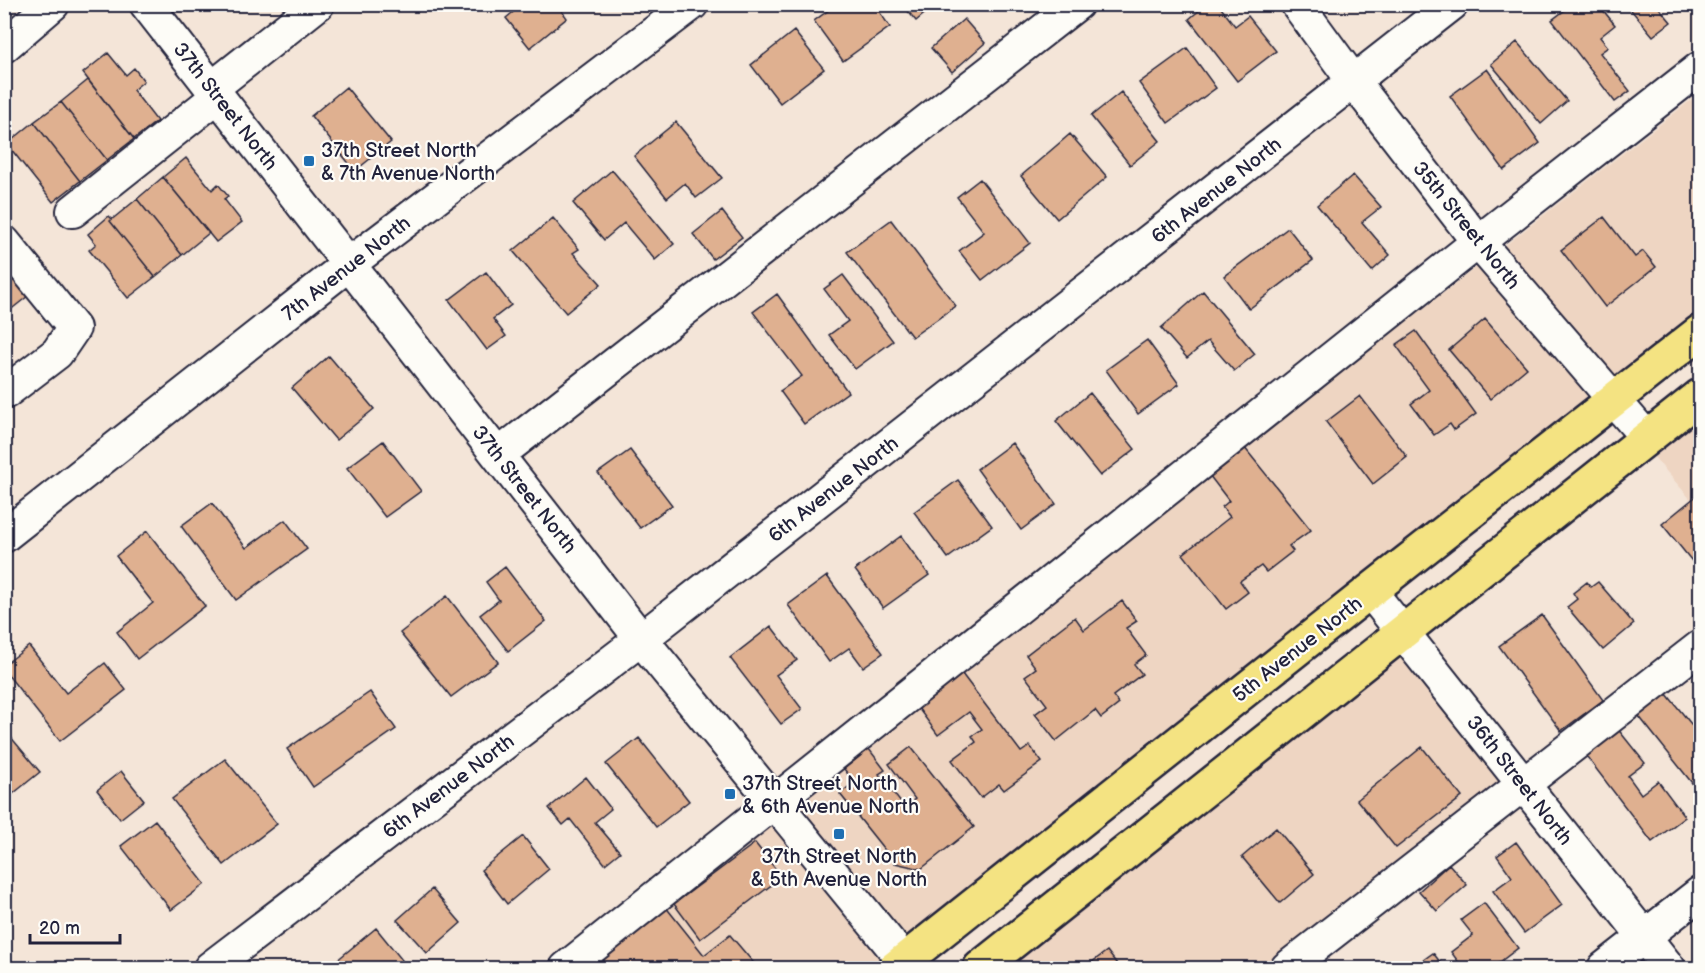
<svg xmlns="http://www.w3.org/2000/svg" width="1705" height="973" viewBox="0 0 1705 973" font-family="'Balsamiq Sans',sans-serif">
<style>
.built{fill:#eed5c2}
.building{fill:#dfb090;stroke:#22223b;stroke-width:1.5}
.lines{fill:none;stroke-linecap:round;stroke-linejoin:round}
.minor-casing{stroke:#22223b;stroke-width:36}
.major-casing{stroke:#22223b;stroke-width:38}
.minor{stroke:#fdfcf7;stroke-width:32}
.major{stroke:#f4e382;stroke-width:33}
.poi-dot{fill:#1f6fb2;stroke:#fdfcf7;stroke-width:2}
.labels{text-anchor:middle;stroke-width:4.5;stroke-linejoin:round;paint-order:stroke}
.street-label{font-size:20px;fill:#22223b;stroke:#fdfcf7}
.poi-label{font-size:20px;fill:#22223b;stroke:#fdfcf7;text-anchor:start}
</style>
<rect width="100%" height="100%" fill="#f4e5d8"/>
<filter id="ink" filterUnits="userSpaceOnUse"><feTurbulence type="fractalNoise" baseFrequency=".0167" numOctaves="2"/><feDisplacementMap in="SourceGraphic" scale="12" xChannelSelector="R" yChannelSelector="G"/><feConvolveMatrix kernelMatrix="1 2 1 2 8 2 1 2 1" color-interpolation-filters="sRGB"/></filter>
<g filter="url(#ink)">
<!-- built -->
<path class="built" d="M1700,93V310L1616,377L1503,247Z
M1478,266L1592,396L1371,567L905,938L793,800Z
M1700,418V510L1653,456Z
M1401,655L1516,800L1307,968H1008Z
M769,819L881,957L866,968H578Z"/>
<!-- building -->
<path class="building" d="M523,4H557L567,18L530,48L506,18Z
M837,4H874L890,27L843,61L814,21Z
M902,4H936L916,21Z
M1207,4H1218L1235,26L1248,16L1276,51L1237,81L1189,19Z
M1573,4H1598L1615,25L1600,37L1608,47L1600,53L1630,91L1615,102L1552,20Z
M1626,4H1656L1671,22L1653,36Z
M964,19L985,43L952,72L931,48Z
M794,31L824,69L780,103L751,65Z
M1517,42L1567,101L1541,124L1491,64Z
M1187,48L1216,88L1168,123L1139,83Z
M108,53L126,75L134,68L144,81L133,90L157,121L134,139L83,73Z
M1487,69L1540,143L1504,170L1450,96Z
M88,80L134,139L107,160L61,102Z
M346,87L391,142L355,171L311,116Z
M1121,92L1160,141L1130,165L1091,116Z
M61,102L107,160L80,181L34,122Z
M34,122L80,181L53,202L7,144Z
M676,122L722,178L696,198L685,183L667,198L634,156Z
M1070,134L1107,177L1057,219L1021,176Z
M186,158L212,190L218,184L228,196L224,199L242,222L216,242L163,177Z
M612,170L674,244L655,260L624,223L604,240L573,203Z
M1353,175L1381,207L1362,222L1390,255L1372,271L1317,205Z
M163,177L209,233L182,255L137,199Z
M980,179L1030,243L982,280L959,251L984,232L957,197Z
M137,199L182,255L155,277L110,221Z
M722,211L742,237L713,259L693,234Z
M109,216L112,219L110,221L155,277L128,298L89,250L96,244L88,234Z
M1604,217L1635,257L1643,251L1656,267L1605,307L1561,250Z
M553,218L579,249L573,253L601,284L566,313L513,251Z
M891,220L956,306L912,337L847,252Z
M1288,228L1313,260L1249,309L1224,276Z
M4,266L28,296L4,315Z
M486,272L511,305L493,319L506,336L487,350L449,300Z
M843,275L893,341L855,369L829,335L848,321L824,289Z
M1203,291L1255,354L1234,371L1208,341L1187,358L1161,328Z
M777,294L848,392L804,424L780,391L802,376L753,312Z
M1485,319L1527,368L1490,399L1449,350Z
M1416,331L1476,414L1454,430L1450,424L1434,435L1411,404L1429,390L1396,345Z
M1147,340L1179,384L1138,414L1106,370Z
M329,356L374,409L336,440L292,388Z
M1090,393L1135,449L1100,476L1056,421Z
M1360,396L1407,457L1373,484L1326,422Z
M383,441L421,491L385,517L347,468Z
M1012,443L1056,504L1021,530L977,469Z
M1244,447L1311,530L1289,546L1293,551L1266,572L1261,566L1240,581L1248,592L1226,609L1183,554L1230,517L1222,507L1229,501L1209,475Z
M630,450L672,505L640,528L598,473Z
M958,480L992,526L948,558L914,512Z
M1700,493V571L1662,524Z
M212,503L246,548L285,520L307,549L236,600L181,526Z
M147,531L205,606L137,659L117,632L153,603L116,556Z
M901,536L929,575L883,608L855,570Z
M505,567L546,621L508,651L480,615L499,600L486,582Z
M827,576L883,653L863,667L849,648L829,662L788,605Z
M1587,582L1591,587L1598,582L1634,624L1603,650L1567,607L1577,599L1573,593Z
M447,596L498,662L451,697L400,633Z
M1122,601L1137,621L1126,628L1146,655L1134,664L1142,674L1113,696L1119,704L1101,718L1095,710L1056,741L1035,714L1047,705L1025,676L1036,668L1026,655L1075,617L1084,630Z
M1542,615L1603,700L1561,731L1499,646Z
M771,626L797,660L776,675L802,709L781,724L730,658Z
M29,646L66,693L105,663L126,690L60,741L4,670V665Z
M962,674L1021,752L1030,746L1042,762L1004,790L999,784L981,798L952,760L976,742L972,736L982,729L969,712L938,735L918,708Z
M370,692L396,729L313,787L287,749Z
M1666,693L1700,735V793L1638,715Z
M1617,728L1645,763L1628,776L1641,794L1658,781L1685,817L1652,842L1584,753Z
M4,729L40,772L4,801Z
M639,738L689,801L656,827L606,764Z
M911,747L974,827L921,869L895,863L840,794L854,782L844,769L869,749L885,770L879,774L904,807L915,799L889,764Z
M1422,747L1462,797L1396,848L1357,800Z
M225,759L277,824L224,865L172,799Z
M121,771L144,800L120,819L97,790Z
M586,777L611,809L595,822L620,852L605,864L570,819L563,825L549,808Z
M155,820L205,884L171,910L121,846Z
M1276,828L1314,874L1280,903L1242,857Z
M523,836L549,869L507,904L481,870Z
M1516,842L1562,905L1524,933L1493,891L1512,877L1497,856Z
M755,843L782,877L700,939L674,904Z
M1449,864L1467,885L1437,911L1419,891Z
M432,889L461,923L427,953L397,920Z
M661,901L704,955L730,935L758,968H608L594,952Z
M1484,903L1518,948L1492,968H1463L1451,952L1473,935L1461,920Z
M376,928L402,960L391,968H342L336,961Z
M1107,951L1120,968H1084Z
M1433,953L1445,968H1412Z"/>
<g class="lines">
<!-- minor casing -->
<g class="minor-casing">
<path id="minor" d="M146,4L641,639L910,968
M1297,4L1354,82L1478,242L1647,438
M4,46L53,4
M212,88L318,4
M73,211L218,96
M4,242L74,328L57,353L6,392L4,390
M498,455L1077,4
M4,536L349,264L692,4
M1370,591L1669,968
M210,968L641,639L1452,4
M566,968L1478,242L1700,68
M1287,968L1700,647
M1604,968L1700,893"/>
</g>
<!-- major casing -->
<g class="major-casing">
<path id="major" d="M895,968L1370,591L1700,332
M980,968L1700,396"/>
</g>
<!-- minor -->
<use href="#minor" class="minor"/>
<!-- major -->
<use href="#major" class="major"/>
</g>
</g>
<!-- markers -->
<g class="poi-dot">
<rect x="303" y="155" width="12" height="12" rx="3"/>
<rect x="724" y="788" width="12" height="12" rx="3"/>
<rect x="833" y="828" width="12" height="12" rx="3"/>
</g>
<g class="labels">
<!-- street labels -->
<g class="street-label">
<text transform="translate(226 106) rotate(52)" y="7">37th Street North</text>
<text transform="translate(1216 190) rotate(-38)" y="7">6th Avenue North</text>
<text transform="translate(1467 225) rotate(51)" y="7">35th Street North</text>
<text transform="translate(346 268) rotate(-38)" y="7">7th Avenue North</text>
<text transform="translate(525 489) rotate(52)" y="7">37th Street North</text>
<text transform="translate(833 489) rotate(-38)" y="7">6th Avenue North</text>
<text transform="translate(1297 649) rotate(-38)" y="7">5th Avenue North</text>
<text transform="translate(1520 780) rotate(52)" y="7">36th Street North</text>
<text transform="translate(448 786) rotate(-37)" y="7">6th Avenue North</text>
</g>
<!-- poi labels -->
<g class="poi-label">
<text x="321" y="157">37th Street North<tspan x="321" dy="23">&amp; 7th Avenue North</tspan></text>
<text x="742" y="790">37th Street North<tspan x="742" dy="23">&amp; 6th Avenue North</tspan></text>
<text x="839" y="863" text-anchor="middle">37th Street North<tspan x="839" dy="23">&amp; 5th Avenue North</tspan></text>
</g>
</g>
<!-- margin -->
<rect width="1705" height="973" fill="none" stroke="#fdfcf7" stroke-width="24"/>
<rect x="12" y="12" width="1681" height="949" fill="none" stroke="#22223b" stroke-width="2" filter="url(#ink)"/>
<!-- scale -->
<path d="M30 934v9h90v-9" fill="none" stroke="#22223b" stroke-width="3"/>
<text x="39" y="934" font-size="18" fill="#22223b" stroke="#fdfcf7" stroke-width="4.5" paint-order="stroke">20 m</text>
</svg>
